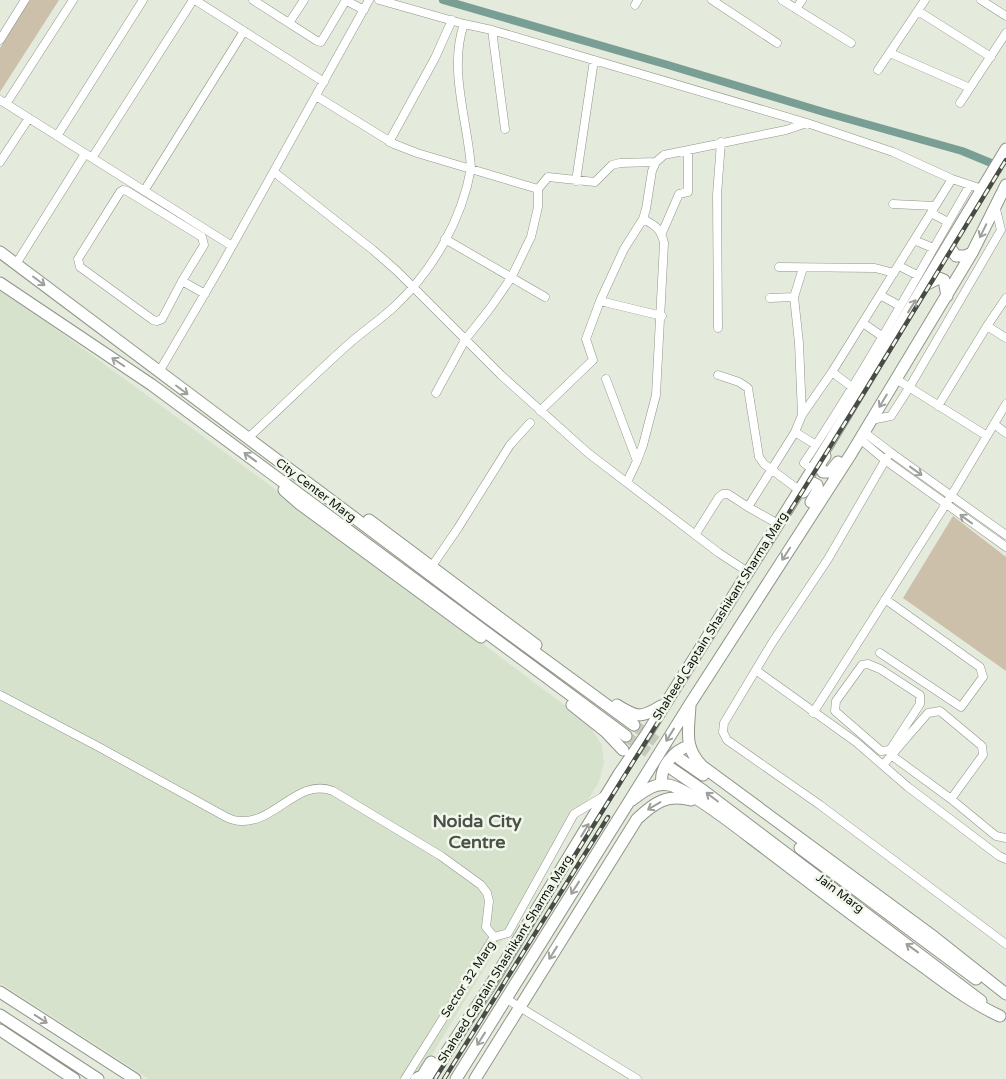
<svg xmlns="http://www.w3.org/2000/svg" width="1006" height="1079" viewBox="0 0 1006 1079" font-family="'Varela Round',sans-serif">
<style>
.built{fill:#d7e2cd}
.green{fill:#cdc0aa}
.lines{fill:none;stroke-linecap:round;stroke-linejoin:round}
.canal{stroke:#799e94;stroke-width:8}
.secondary-tunnel{stroke:#c4cabe;stroke-width:11;stroke-dasharray:11 5.5;stroke-linecap:butt}
.street-casing{stroke:#8f9689;stroke-width:9}
.secondary-casing{stroke:#8f9689;stroke-width:13}
.street{stroke:#fff;stroke-width:8}
.secondary{stroke:#fff;stroke-width:11}
.rail-casing{stroke:#484c45;stroke-width:4.5}
.rail{stroke:#f1f8eb;stroke-width:2.5;stroke-dasharray:8;stroke-linecap:butt}
.oneway{stroke:#9fa09e}
.labels{text-anchor:middle;stroke-width:5;stroke-linejoin:round;paint-order:stroke}
.street-label{font-size:12px;fill:#0e110c;stroke:#f1f8eb}
.district-label{font-size:18px;font-weight:bold;fill:#4b5146;stroke:#f1f8eb}
</style>
<rect width="100%" height="100%" fill="#e4ebdd"/>
<!-- built -->
<path class="built" d="M0,288L334,532L587,722L602,745L604,763L599,782L417,1079H149L0,983Z"/>
<!-- green -->
<path class="green" d="M30,0H59L0,92V48Z
M953,516L1006,557V671L903,598Z"/>
<g class="lines">
<!-- canal -->
<path class="canal" d="M443,0L668,65L827,113L962,151L996,165"/>
<!-- secondary-tunnel -->
<path class="secondary-tunnel" d="M634,725L680,759
M626,736L664,764"/>
<!-- street casing -->
<g class="street-casing">
<path id="street" d="M195,0L324,82
M253,0L317,41L321,42L346,0
M345,0L364,10
M379,0L464,24L492,30L807,123
M712,0L777,43
M782,0L851,43
M981,0L1006,16
M635,5L638,0
M796,9L802,0
M918,11L991,57
M289,23L304,0
M492,30L505,129
M0,40L25,0
M890,53L970,88
M878,70L925,0
M316,96L394,144L417,153L538,189
M0,100L232,246
M960,103L1006,33
M6,104L73,0
M57,136L143,0
M389,142L435,58L452,20
M92,158L193,0
M0,162L29,118
M274,172L373,250L397,271L501,375L588,453L719,553L748,572
M576,181L594,60
M144,191L244,31
M893,204L935,206
M931,213L948,222
M662,233L679,194L688,192V150
M445,239L545,297
M914,240L933,248
M16,264L85,154
M899,266L917,275
M779,267L875,268L894,273
M182,281L162,319L157,321L153,320L80,267L78,259L120,192L123,190L127,191L202,237L204,245L182,281L205,294
M880,295L900,306
M770,298L794,297
M600,301L662,316
M863,323L883,337
M987,326L1006,338
M718,328L717,195L721,142
M159,372L221,266L369,0
M832,372L852,387
M718,375L739,382L748,388L759,457L764,464L799,490
M606,379L637,461L627,482
M896,379L987,436
M436,393L465,340L491,307L511,278L531,237L538,207V189L548,177L595,182L612,165L620,163L656,162
M938,406L987,326L1006,298
M540,411L593,360L586,339L600,301L624,249L643,219L646,209L652,171L656,162L664,155L786,130L807,123L893,152L952,179L982,189
M802,415L799,343L794,297L803,268
M871,420L891,416L909,388L1001,230L995,205
M994,424L1006,433
M795,432L816,445
M864,432L890,452L1006,535
M248,438C282,407 316,373 351,342C365,330 381,319 395,306C433,270 462,220 471,168C468,122 448,69 464,24
M860,439L885,460L1006,547
M890,452L828,559L772,643L724,723L723,732L727,740L820,805L1006,944
M637,461L643,445L656,395L664,243C661,229 655,225 643,219
M812,469L804,463C864,373 916,278 970,185
M778,524L748,507L795,432L802,415L832,372L952,179
M695,535L719,497L723,494H728L748,507
M432,566L458,528L510,445L530,423
M880,653L961,707L983,677L980,667L885,599
M868,664L880,669L920,695V704L890,750L881,751L835,711L836,701L862,665Z
M757,671L856,742L908,787L999,856L1006,859
M0,695L97,746L226,817C230,819 236,821 241,821C275,823 299,777 333,791L441,856L481,885L487,893L489,901L486,927L494,937
M813,713L951,496L1006,404
M883,765L928,713L940,711L982,746L983,755L951,799L891,755
M951,799L996,836L1006,838
M505,998L637,1079
M405,1079L494,937L508,933L574,814L604,796"/>
</g>
<!-- secondary casing -->
<g class="secondary-casing">
<path id="secondary" d="M950,242L951,249L956,256H965L972,253
M0,252L484,615L634,725
M0,283L152,385L626,736
M925,285L939,278L944,280L947,296
M825,456L819,465L823,472H830L838,462
M284,490L300,504L481,637
M803,492L808,485L813,483L817,485L818,490L811,502
M369,520L536,645
M572,705L606,732L623,750
M617,705C637,718 642,718 661,706
M690,705C689,730 683,746 702,766L934,937L1006,994
M680,759L703,775
M672,769L701,789L981,1001
M662,784C659,768 674,750 689,746
M632,800C643,792 654,782 669,785C688,789 734,825 751,838C808,881 863,924 921,965C947,984 971,1003 1000,1016
M800,848L976,979
M0,992L135,1079
M0,1015L98,1079
M0,1030L74,1079
M416,1079L423,1075L431,1062
M429,1079L490,986L619,774L646,735L829,443L1006,149
M456,1079L690,704L851,454L972,253L1006,185
M475,1079L637,819C655,802 667,794 691,800"/>
</g>
<!-- street -->
<use href="#street" class="street"/>
<!-- secondary -->
<use href="#secondary" class="secondary"/>
<!-- rail casing -->
<g class="rail-casing">
<path id="rail" d="M435,1079L860,399L1006,160
M444,1079L608,817"/>
</g>
<!-- rail -->
<use href="#rail" class="rail"/>
</g>
<!-- one-way arrows -->
<defs><path id="oneway-shaft" d="M-6 0H5M1.5-3L5.5 0L1.5 3" fill="none" stroke-width="1.6" stroke-linecap="round" stroke-linejoin="round" transform="scale(1.25)"/></defs>
<g class="oneway">
<use href="#oneway-shaft" transform="translate(983 231) rotate(116)"/>
<use href="#oneway-shaft" transform="translate(39 281) rotate(37)"/>
<use href="#oneway-shaft" transform="translate(912 306) rotate(-58)"/>
<use href="#oneway-shaft" transform="translate(118 362) rotate(-146)"/>
<use href="#oneway-shaft" transform="translate(182 390) rotate(37)"/>
<use href="#oneway-shaft" transform="translate(883 401) rotate(121)"/>
<use href="#oneway-shaft" transform="translate(250 457) rotate(-144)"/>
<use href="#oneway-shaft" transform="translate(916 471) rotate(36)"/>
<use href="#oneway-shaft" transform="translate(966 519) rotate(-144)"/>
<use href="#oneway-shaft" transform="translate(786 554) rotate(123)"/>
<use href="#oneway-shaft" transform="translate(670 735) rotate(122)"/>
<use href="#oneway-shaft" transform="translate(712 797) rotate(-143)"/>
<use href="#oneway-shaft" transform="translate(654 806) rotate(149)"/>
<use href="#oneway-shaft" transform="translate(585 830) rotate(-59)"/>
<use href="#oneway-shaft" transform="translate(575 888) rotate(122)"/>
<use href="#oneway-shaft" transform="translate(912 948) rotate(-144)"/>
<use href="#oneway-shaft" transform="translate(553 953) rotate(122)"/>
<use href="#oneway-shaft" transform="translate(41 1019) rotate(33)"/>
<use href="#oneway-shaft" transform="translate(481 1039) rotate(122)"/>
</g>
<g class="labels">
<!-- street labels -->
<g class="street-label">
<text transform="translate(316 490) rotate(37)" y="4">City Center Marg</text>
<text transform="translate(720 616) rotate(-58)" y="4">Shaheed Captain Shashikant Sharma Marg</text>
<text transform="translate(840 893) rotate(37)" y="4">Jain Marg</text>
<text transform="translate(505 959) rotate(-58)" y="4">Shaheed Captain Shashikant Sharma Marg</text>
<text transform="translate(468 979) rotate(-57)" y="4">Sector 32 Marg</text>
</g>
<!-- district labels -->
<g class="district-label">
<text x="477" y="827">Noida City<tspan x="477" dy="21">Centre</tspan></text>
</g>
</g>
</svg>
